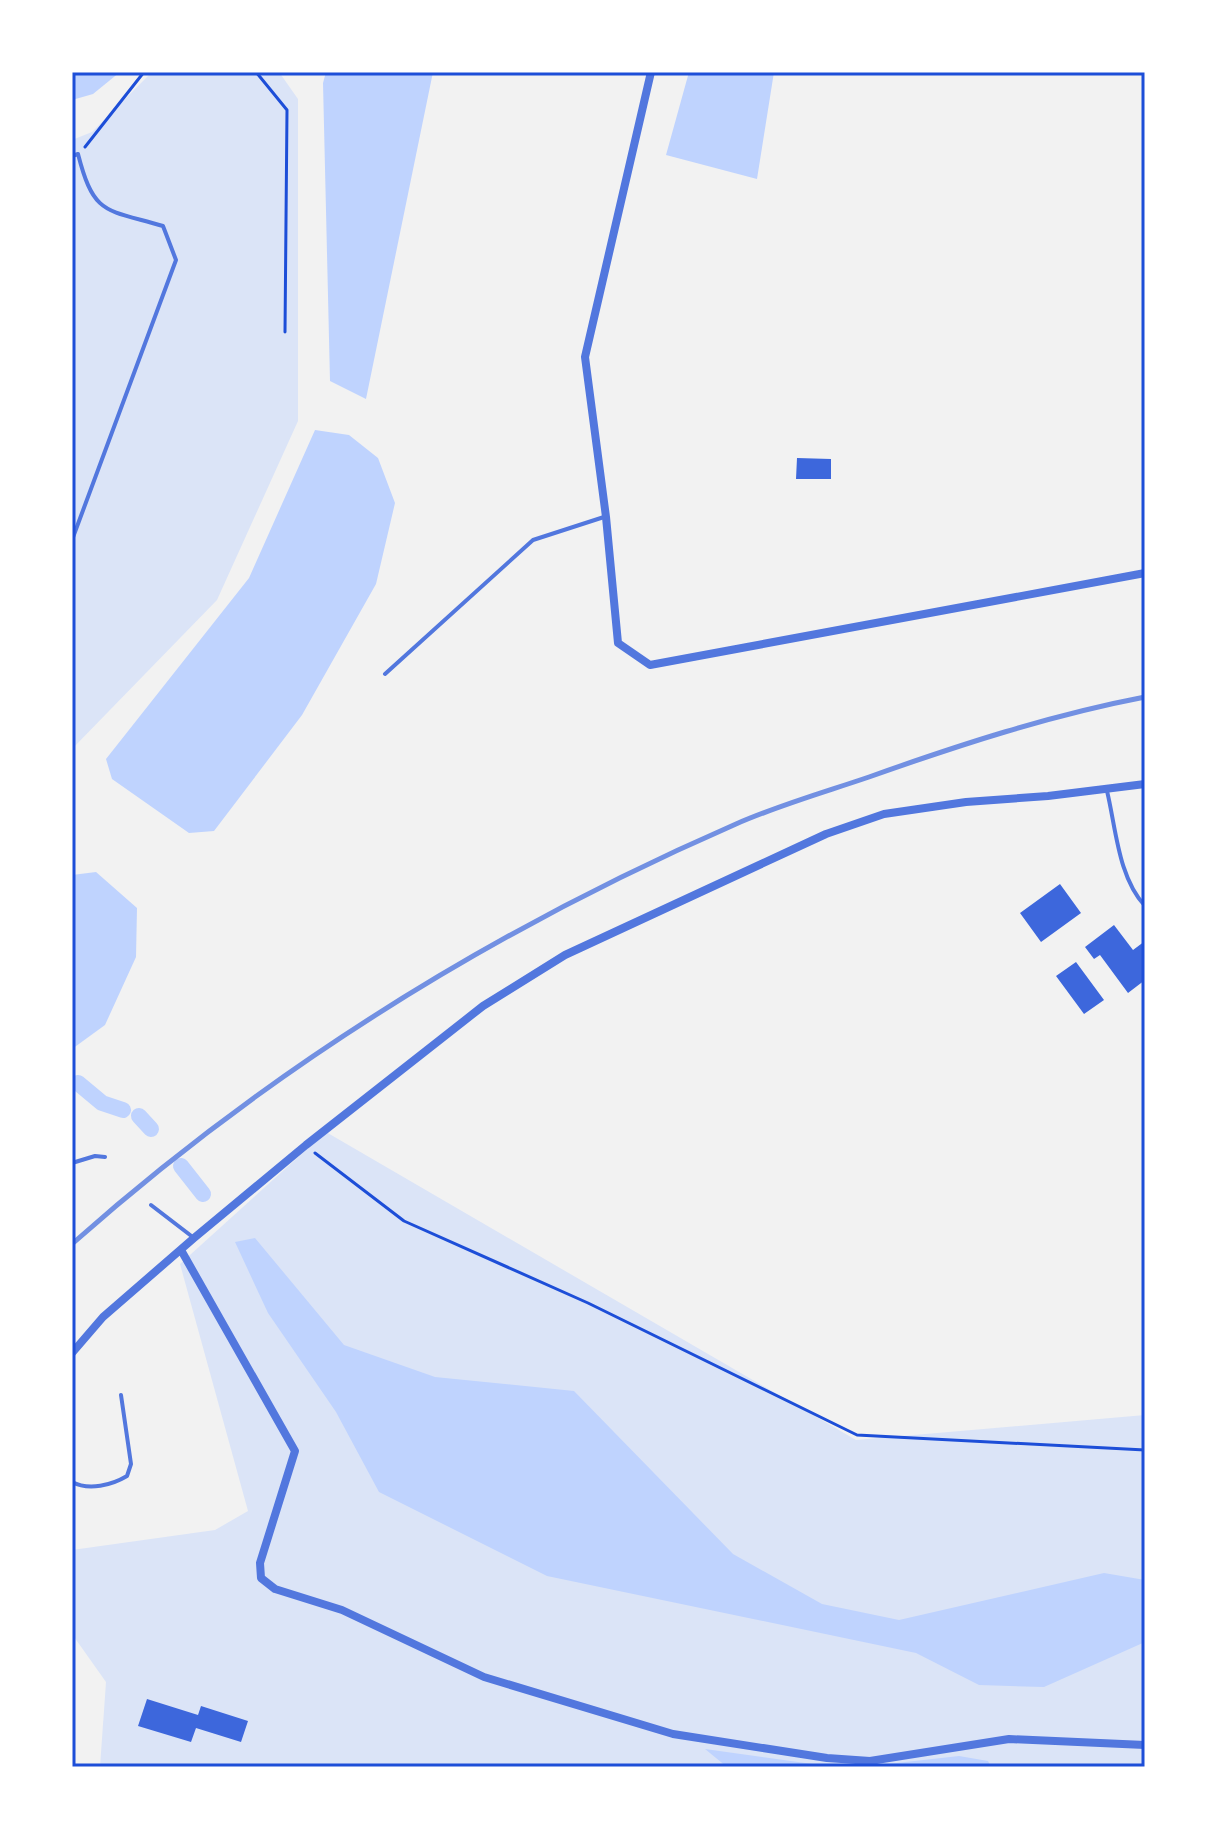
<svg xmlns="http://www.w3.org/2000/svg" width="1217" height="1839" viewBox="0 0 1217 1839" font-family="'Titillium Web',sans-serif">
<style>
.green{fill:#dbe4f7}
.water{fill:#bfd3fe}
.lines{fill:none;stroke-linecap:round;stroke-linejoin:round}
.canal{stroke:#bfd3fe;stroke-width:16}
.building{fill:#3d67dc}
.path{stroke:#1d4ed8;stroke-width:3}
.service{stroke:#5277de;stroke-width:4}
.minor{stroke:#5277de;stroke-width:8}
.rail{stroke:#7290e2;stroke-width:5}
.neatline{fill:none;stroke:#1d4ed8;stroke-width:3}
</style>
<rect width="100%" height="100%" fill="#f2f2f2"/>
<!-- green -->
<path class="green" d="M152,72H279L298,99V421L217,600L72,749V140L92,132Z
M326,1132L856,1440L1145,1415V1767H100L106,1682L72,1634V1550L215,1530L248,1511L180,1264Z"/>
<!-- water -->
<path class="water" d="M72,72H120L93,94L72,100Z
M326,72H433L366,399L330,381L323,83Z
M689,72H774L757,179L666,155Z
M315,430L349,435L378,458L395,503L376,584L302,715L214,831L189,833L112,779L106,759L249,578Z
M96,872L137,908L136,957L105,1025L72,1049V875Z
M255,1238L344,1345L435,1377L574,1391L733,1554L822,1604L899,1620L1104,1573L1145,1580V1642L1044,1687L979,1685L916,1653L547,1576L379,1492L336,1412L268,1313L235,1242Z
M705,1749L834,1767H727Z
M959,1756L988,1761L991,1767H861Z"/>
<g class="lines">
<!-- canal -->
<path class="canal" d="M78,1083L102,1103L123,1110
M139,1116L151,1129
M181,1166L203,1194"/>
</g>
<!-- building -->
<path class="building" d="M797,458L831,459V479H796Z
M1060,884L1081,913L1041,942L1020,913Z
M1114,925L1133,950L1145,941V980L1128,993L1100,955L1094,959L1085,947Z
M1076,962L1104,1000L1084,1014L1056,976Z
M147,1699L198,1715L201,1706L248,1721L241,1742L196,1728L191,1742L138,1726Z"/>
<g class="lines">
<!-- path -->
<path class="path" d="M256,72L287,110L285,332
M85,147L144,72
M315,1153L404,1221L588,1303L857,1435L1145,1450"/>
<!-- service -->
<path class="service" d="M72,156L78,154C94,216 105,209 163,226L176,260L72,540
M385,674L533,540L604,517
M1107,791C1116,828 1118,877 1145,906
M72,1163L95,1156L105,1157
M151,1205L194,1238
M72,1482C89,1491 112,1485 127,1476L131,1464L121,1395"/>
<!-- minor -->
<path class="minor" d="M651,72L585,357L606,517L618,643L650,665L1145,573
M181,1250L295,1451L260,1563L261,1578L275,1589L342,1610L484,1677L673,1734L827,1758L870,1761L1009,1739L1145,1745
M72,1353L103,1317L194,1238L306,1145L483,1006L565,955L826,834L884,814L966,802L1048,796L1145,784"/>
<!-- rail -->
<path class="rail" d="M72,1244C269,1069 495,929 736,824C779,805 825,792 869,777C959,745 1051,715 1145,697"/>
</g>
<!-- border -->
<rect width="1217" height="1839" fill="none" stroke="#ffffff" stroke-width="148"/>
<rect x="74" y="74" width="1069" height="1691" class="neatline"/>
</svg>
